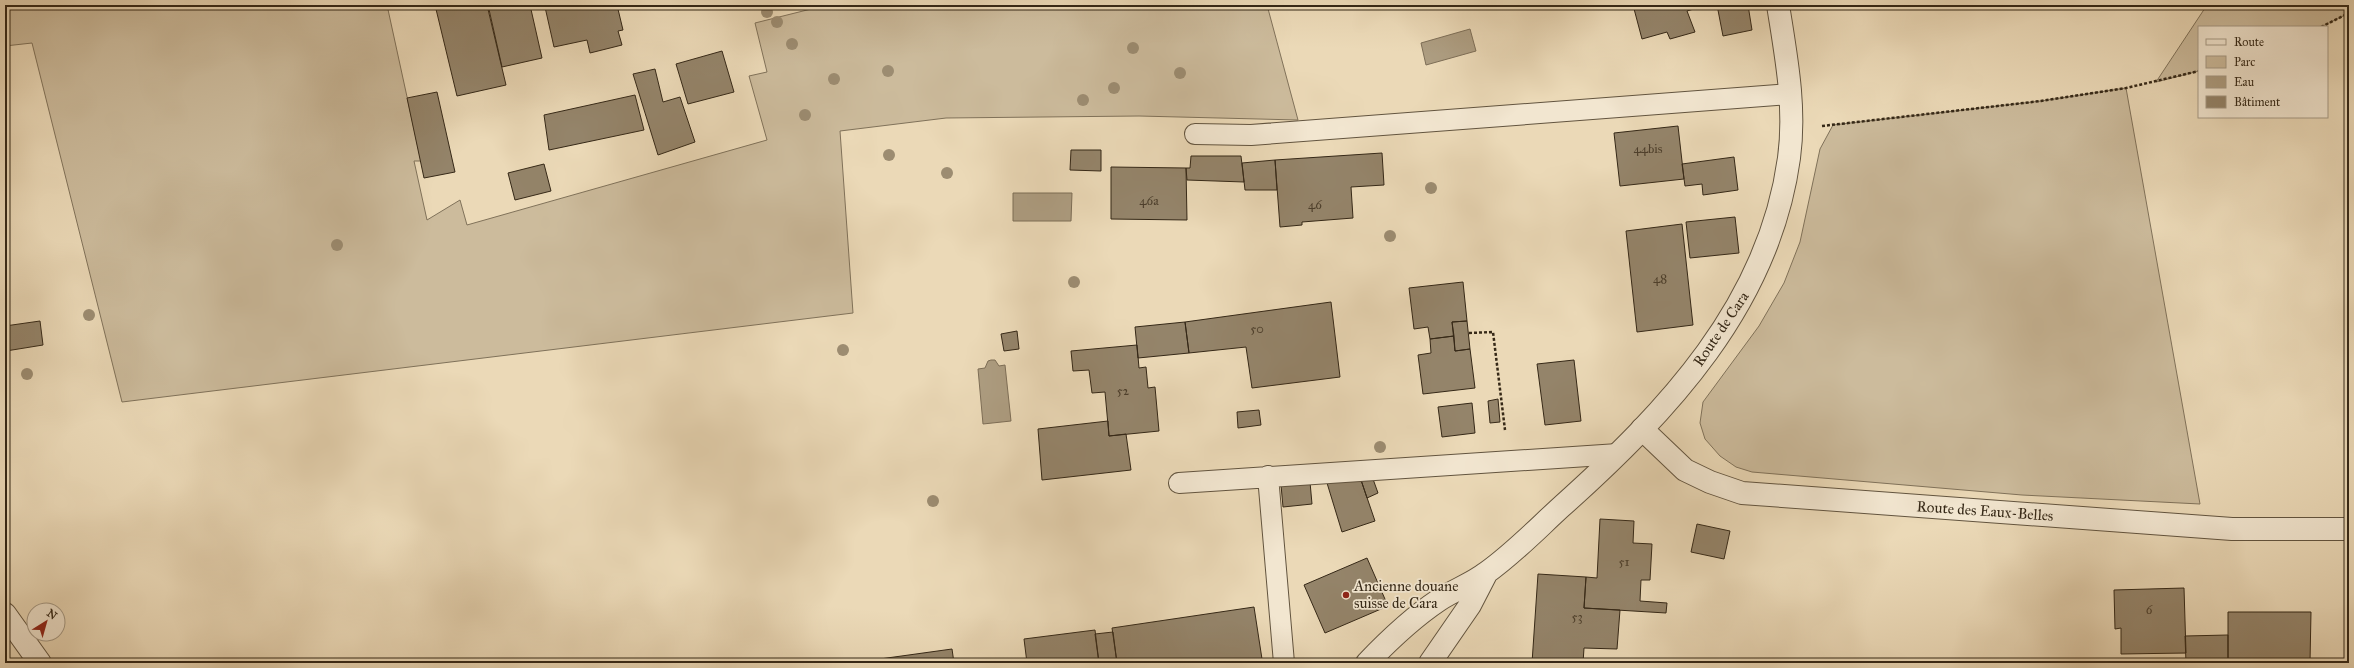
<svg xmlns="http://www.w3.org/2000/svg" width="2354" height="668" viewBox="0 0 2354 668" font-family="'IM FELL Great Primer',serif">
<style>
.green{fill:#ccbb9c;stroke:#80725a}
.water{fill:#ad9d81;stroke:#7d6e57}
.building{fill:#94846a;stroke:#352817}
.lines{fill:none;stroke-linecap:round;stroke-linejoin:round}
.service-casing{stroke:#62543f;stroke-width:22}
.minor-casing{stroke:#62543f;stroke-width:24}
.tertiary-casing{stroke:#62543f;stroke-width:24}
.path{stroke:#352817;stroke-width:2.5;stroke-dasharray:3 2;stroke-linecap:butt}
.service{stroke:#f2e6d0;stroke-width:20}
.minor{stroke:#f2e6d0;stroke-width:22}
.tertiary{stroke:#f2e6d0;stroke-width:22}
.tree{fill:#9c8c71}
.poi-dot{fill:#8f2418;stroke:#f2e6d0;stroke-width:1.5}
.labels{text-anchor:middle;stroke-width:3.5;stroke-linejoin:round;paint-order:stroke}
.number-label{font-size:13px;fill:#4d3f2c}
.street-label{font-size:15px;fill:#352817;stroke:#f2e6d0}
.poi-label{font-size:15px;fill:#352817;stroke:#f2e6d0;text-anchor:start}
</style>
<rect width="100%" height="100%" fill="#ebd9b7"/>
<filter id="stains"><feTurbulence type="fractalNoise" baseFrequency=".005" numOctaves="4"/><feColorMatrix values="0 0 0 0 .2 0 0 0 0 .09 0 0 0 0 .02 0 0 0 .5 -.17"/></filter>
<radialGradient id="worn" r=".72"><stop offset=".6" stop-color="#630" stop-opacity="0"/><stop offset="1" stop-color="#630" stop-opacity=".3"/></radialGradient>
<!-- green -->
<path class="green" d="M5,5H387L421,161H414L427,220L460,200L467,225L767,140L749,76L767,72L755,23L827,5H1267L1298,120L1139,116L946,118L840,131L853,313L122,402L32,43L5,46Z
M2207,5H2349V13L2321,27H2199V71L2156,82Z
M2126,88L2200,504L2022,495L1752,472L1736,467L1720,456L1705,439L1700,423L1703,402L1759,326L1784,283L1800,242L1820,149L1833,125L2041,101Z"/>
<!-- water -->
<path class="water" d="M1470,29L1476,51L1426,65L1421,43Z
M1013,193H1072L1071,221H1013Z
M991,360H995L999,366L1005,365L1011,421L983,424L978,369L985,368L988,361Z"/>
<!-- building -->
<path class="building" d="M435,5H487L506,85L457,96Z
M488,5H530L542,58L502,67Z
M554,5H617L623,30L618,31L622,45L590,53L587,40L554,47L545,7Z
M1633,5H1696L1697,8L1687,11L1695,32L1670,39L1667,32L1642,39Z
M1717,5H1748L1752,30L1723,36Z
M722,51L734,92L688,104L676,64Z
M655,69L663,102L680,97L695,142L658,155L633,74Z
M437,92L455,172L424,178L407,98Z
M635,95L644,130L549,150L544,115Z
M1678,126L1684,179L1620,186L1614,133Z
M1071,150H1101V171L1070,170Z
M1382,153L1384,185L1351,187L1353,218L1302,222V225L1280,227L1275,160Z
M1191,156H1241L1244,182L1187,180L1186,168H1190Z
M1734,157L1738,190L1703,195L1702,184L1685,186L1682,164Z
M1275,160L1277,190H1245L1242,163Z
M544,164L551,191L515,200L508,173Z
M1111,167L1186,168L1187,220L1111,219Z
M1735,217L1739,253L1690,258L1686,222Z
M1682,224L1693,325L1637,332L1626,231Z
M1463,282L1467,321L1452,322L1454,336L1430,339L1428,327L1414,329L1409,288Z
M1331,302L1340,377L1252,388L1246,347L1189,353L1185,322Z
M40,321L43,345L6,351L5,326Z
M1467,321L1470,349L1455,351L1452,322Z
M1185,322L1189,353L1138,358L1135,327Z
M1017,331L1019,349L1004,351L1001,334Z
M1454,336L1455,351L1470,349L1475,388L1423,394L1418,355L1431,353L1430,339Z
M1137,345L1139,368L1146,367L1148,388L1155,387L1159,431L1109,436L1105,392L1092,393L1089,370L1073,371L1071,351Z
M1574,360L1581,421L1545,425L1537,364Z
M1498,399L1500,422L1490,423L1488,401Z
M1472,403L1475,433L1442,437L1438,407Z
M1259,410L1261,425L1238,428L1237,412Z
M1108,421L1109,436L1126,434L1131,470L1042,480L1038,429Z
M1373,479L1378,493L1367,498L1361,480Z
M1361,480L1375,521L1342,532L1327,483Z
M1310,482L1312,504L1283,507L1281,485Z
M1600,519L1634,521L1633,543L1652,544L1650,580H1641L1640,601L1667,603L1666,613L1584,608L1586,577L1597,578Z
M1697,524L1730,531L1724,559L1691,552Z
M1367,558L1388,606L1325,633L1304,585Z
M1538,574L1586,577L1584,608L1620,610L1617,649L1584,648L1583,663H1532Z
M2184,588L2186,653L2121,654V628L2115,629L2114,590Z
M1254,607L1262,659L1231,663H1117L1112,628Z
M2228,612H2311L2310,662H2228Z
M1095,630L1099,663H1027L1024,639Z
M1113,632L1117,663H1099L1095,634Z
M2228,635V663H2186L2185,636Z
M952,649L954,663H851Z"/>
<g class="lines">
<!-- service casing -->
<g class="service-casing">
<path id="service" d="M1195,134L1251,135L1791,94
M1268,476L1284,663
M1179,483L1618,454"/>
</g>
<!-- minor casing -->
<g class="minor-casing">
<path id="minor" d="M1642,429L1685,470L1710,482L1742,493L2232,529H2349
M5,614L40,663"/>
</g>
<!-- tertiary casing -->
<g class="tertiary-casing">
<path id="tertiary" d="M1367,663C1389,640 1412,618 1439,600C1454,590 1472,584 1486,573C1513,554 1537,529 1561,507C1667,412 1769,305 1789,158C1796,107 1786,56 1778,5
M1430,663L1470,605L1486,574"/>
</g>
<!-- path -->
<path class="path" d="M2321,27L2349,13
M1822,126L2041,101L2126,88L2199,71
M1469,333L1493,332L1505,430"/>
<!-- service -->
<use href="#service" class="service"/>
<!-- minor -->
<use href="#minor" class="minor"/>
<!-- tertiary -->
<use href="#tertiary" class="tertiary"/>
</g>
<!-- trees -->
<g class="tree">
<circle cx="767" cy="12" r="6"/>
<circle cx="777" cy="22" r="6"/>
<circle cx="792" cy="44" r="6"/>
<circle cx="1133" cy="48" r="6"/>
<circle cx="888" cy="71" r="6"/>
<circle cx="1180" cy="73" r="6"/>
<circle cx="834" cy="79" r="6"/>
<circle cx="1114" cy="88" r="6"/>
<circle cx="1083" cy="100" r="6"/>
<circle cx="805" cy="115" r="6"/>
<circle cx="889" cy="155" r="6"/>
<circle cx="947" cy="173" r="6"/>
<circle cx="1431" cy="188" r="6"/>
<circle cx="1390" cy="236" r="6"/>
<circle cx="337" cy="245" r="6"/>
<circle cx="1074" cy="282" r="6"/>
<circle cx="89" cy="315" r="6"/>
<circle cx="843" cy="350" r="6"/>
<circle cx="27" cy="374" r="6"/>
<circle cx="1380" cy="447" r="6"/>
<circle cx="933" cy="501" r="6"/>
</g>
<!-- markers -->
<circle class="poi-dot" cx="1346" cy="595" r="4"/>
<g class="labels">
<!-- number labels -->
<g class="number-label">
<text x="1648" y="153">44bis</text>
<text x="1149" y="205">46a</text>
<text x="1315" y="209">46</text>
<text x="1660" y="283">48</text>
<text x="1257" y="333">50</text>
<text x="1123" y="395">52</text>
<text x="1624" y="566">51</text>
<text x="2149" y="614">6</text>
<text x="1577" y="621">53</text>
</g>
<!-- street labels -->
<g class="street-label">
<text transform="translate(1721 329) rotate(-56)" y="5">Route de Cara</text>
<text transform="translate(1985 511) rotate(4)" y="5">Route des Eaux-Belles</text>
</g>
<!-- poi labels -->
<g class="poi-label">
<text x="1354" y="591">Ancienne douane<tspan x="1354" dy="17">suisse de Cara</tspan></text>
</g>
</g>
<!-- margin -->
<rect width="2354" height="668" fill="none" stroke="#ebd9b7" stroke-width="20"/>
<rect x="6" y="6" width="2342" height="656" fill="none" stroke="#352817" stroke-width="2"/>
<rect x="10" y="10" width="2334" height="648" fill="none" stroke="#352817"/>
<!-- legend -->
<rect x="2198" y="26" width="130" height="92" fill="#f2e6d0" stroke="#a69a86"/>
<rect x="2206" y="39" width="20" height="6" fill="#f2e6d0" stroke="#a69a86"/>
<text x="2234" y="46" font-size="12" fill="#352817">Route</text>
<rect x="2206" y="56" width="20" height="12" fill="#ccbb9c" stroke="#a69a86"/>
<text x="2234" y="66" font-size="12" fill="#352817">Parc</text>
<rect x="2206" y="76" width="20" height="12" fill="#ad9d81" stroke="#a69a86"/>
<text x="2234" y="86" font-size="12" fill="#352817">Eau</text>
<rect x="2206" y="96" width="20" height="12" fill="#94846a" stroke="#a69a86"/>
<text x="2234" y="106" font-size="12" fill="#352817">Bâtiment</text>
<!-- north arrow -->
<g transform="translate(46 622) rotate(37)"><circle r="19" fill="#f2e6d0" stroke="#a69a86"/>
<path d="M0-3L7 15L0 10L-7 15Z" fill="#8f2418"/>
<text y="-6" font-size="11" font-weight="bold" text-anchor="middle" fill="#352817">N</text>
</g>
<rect width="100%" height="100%" filter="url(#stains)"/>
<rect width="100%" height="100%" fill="url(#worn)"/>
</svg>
